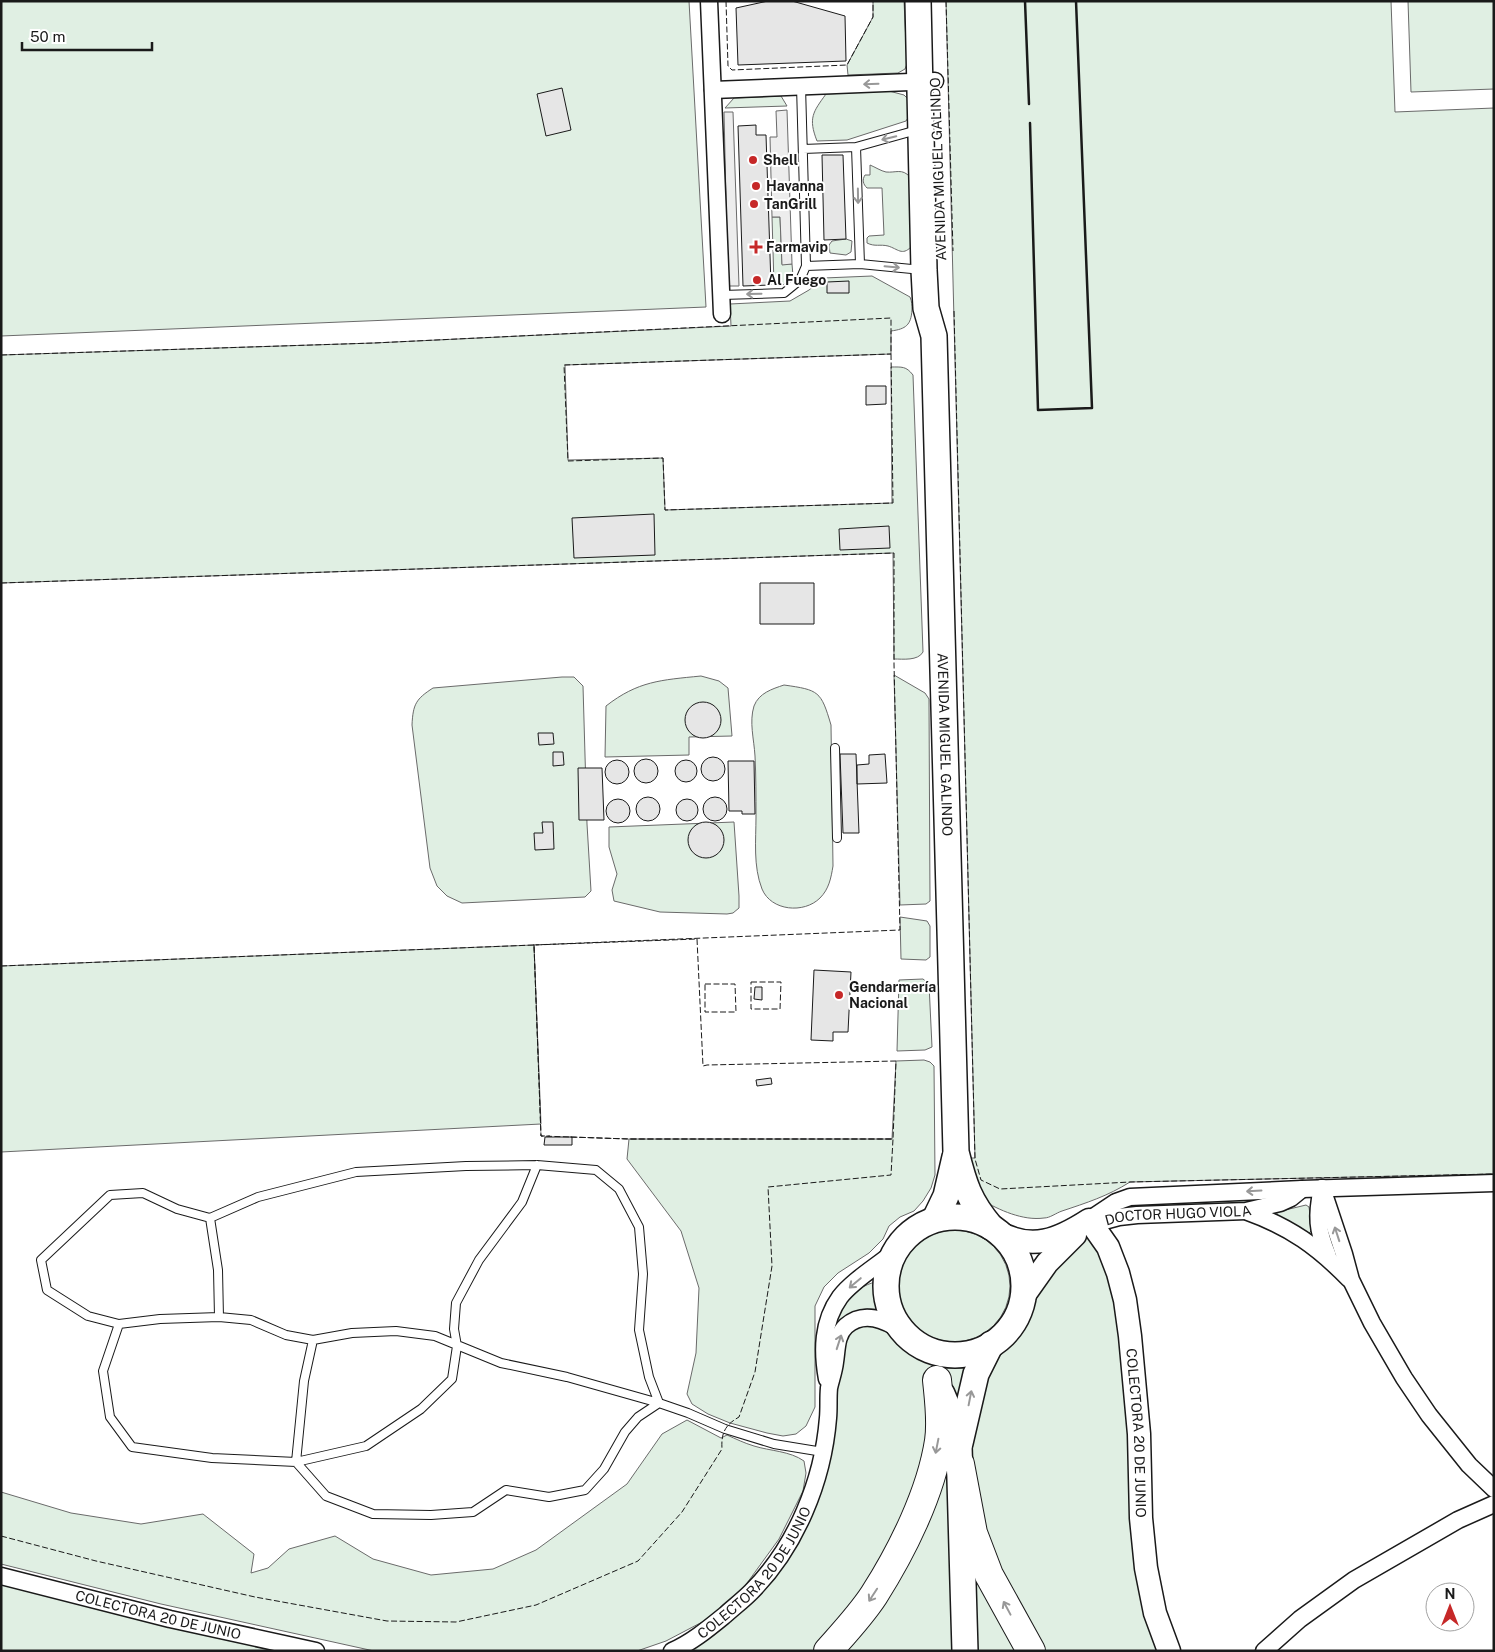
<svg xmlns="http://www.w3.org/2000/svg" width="1495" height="1652" viewBox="0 0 1495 1652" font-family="'Public Sans',sans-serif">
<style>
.green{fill:#e0efe3;stroke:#6a6a6a}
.parking{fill:#ededed;stroke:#6a6a6a}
.building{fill:#e6e6e6;stroke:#1a1a1a}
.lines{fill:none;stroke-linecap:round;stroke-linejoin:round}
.lane-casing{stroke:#1a1a1a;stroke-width:10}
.street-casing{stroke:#1a1a1a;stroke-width:19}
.secondary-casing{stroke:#1a1a1a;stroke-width:25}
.primary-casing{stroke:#1a1a1a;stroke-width:28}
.highway-casing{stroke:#1a1a1a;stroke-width:30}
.lane{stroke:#fff;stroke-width:8}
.street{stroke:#fff;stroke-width:16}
.secondary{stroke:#fff;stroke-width:22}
.primary{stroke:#fff;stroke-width:25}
.highway{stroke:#fff;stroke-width:28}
.fence{stroke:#1a1a1a;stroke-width:1;stroke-dasharray:6 2.5;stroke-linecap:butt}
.wall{stroke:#1a1a1a;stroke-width:2.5}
.oneway{stroke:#989898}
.poi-dot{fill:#c62828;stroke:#fff;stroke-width:2}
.labels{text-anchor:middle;stroke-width:4;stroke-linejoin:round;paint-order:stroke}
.poi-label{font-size:14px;font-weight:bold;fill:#1a1a1a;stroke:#fff;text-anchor:start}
.street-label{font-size:14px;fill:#1a1a1a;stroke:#fff}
</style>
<rect width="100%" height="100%" fill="#fff"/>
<!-- green -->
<path class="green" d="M1,1H689L706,307L1,336Z
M873,1H904L907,64L905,69L898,73L848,75L847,65L873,17Z
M946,1H1391L1395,112L1494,108V1174L1130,1182C1108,1196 1086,1203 1062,1211C1056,1213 1050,1218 1044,1218C1023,1221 999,1210 982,1200L969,1158H975Z
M1408,1H1494V89L1411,92Z
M889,91L904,95L908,99L909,116L906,121L847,140L817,141C808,118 813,112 826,94Z
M781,96L787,106L725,108L734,98Z
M870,165C875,167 881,171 886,172C896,173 902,168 910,177L911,247C902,256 898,249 888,246C880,244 875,247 867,243V238L869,236L884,235L882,188H867C863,184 862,180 865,175H870Z
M772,217H780L782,264H792L793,276L783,285H774Z
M846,239L852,241L851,252L846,255L830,253L829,245L832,241Z
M872,276L910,297C912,302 912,305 912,310C911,325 906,329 891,331V354L565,365L568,460L663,458L665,510L892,503L891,367C902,367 906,366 913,375L923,652C918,661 903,659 894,659L893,553L1,583V355L374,343L731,326L730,304L790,301L809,290L824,278Z
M894,675L925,693L929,699L930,901L926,904L900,905Z
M701,676L719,681L728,688L732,736L689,737V755L605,757L606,706C638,681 661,680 701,676Z
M562,677H574L583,686L587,824L591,891L585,897L462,903L447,896L437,886L430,868L412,725C413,704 416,699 433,688Z
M784,685C819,690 821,691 831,725L833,866C831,878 829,889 820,898C804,914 771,911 762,889C753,866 756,840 756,817C756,796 756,776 755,756C754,739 749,722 754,706C759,693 772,689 784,685Z
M734,822L739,896V908L733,913L727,914L660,912L614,901L612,890L617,874L609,847V827Z
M900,917L927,921L930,926V957L926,960L901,959Z
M534,945L541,1124L1,1152V966Z
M923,979L929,984L932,1047L925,1050L897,1051L899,980Z
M924,1060L930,1062L934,1066L935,1175L931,1188L923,1201L914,1211L900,1217L889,1226L883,1239L869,1253L838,1273L824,1287L815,1306V1407L806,1426L796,1434L783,1436L767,1433L730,1423L708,1414L692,1404L687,1394L696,1353L699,1288L681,1231L627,1159L629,1139H892L896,1061Z
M1254,1198L1256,1200L1254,1204L1134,1207L1131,1206V1204Z
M1306,1205L1309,1207L1312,1230L1309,1233L1277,1215V1212Z
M1093,1224L1118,1273L1141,1518L1169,1651H672L752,1592L815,1486L829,1389L852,1323L902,1331L916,1343L934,1352L954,1355L973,1352L991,1344L1006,1332L1017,1316L1023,1297Z
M898 1286a56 56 0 1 1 112 0a56 56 0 1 1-112 0Z
M875,1282L876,1296L882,1310C852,1306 857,1314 834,1326C839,1304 854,1288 875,1282Z
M687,1420L721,1438L727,1435C736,1439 744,1443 754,1446C770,1451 790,1451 804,1461L806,1473L803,1491L779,1539L742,1590L706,1620L666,1641L637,1651H374L161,1604L1,1564V1492L71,1513L141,1524L203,1514L254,1554L251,1573L268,1568L289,1549L335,1536L373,1559L431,1575L493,1569L536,1550L627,1484L662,1434Z
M1,1576L316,1651H1Z"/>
<!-- parking -->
<path class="parking" d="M787,110L792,264L782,265L780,217H772L770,137H777L776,111Z
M724,112H733L739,286H728Z"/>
<!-- building -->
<path class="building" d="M768,1H792L845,16L846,61L738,65L736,8Z
M562,88L571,130L546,136L537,94Z
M756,125V135H766L771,285L743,286L738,126Z
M822,155H843L846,239L824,240Z
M849,281V293H827V282Z
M866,386H886V404L866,405Z
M654,514L655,555L574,558L572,518Z
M889,526L890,548L840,550L839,529Z
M760,583H814V624H760Z
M685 720a18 18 0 1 1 36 0a18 18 0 1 1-36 0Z
M538,733H553L554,744L539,745Z
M553,752H563L564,765L553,766Z
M840,754H856L859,833H843Z
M885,754L887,783L857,784V765L869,764V755Z
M701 769a12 12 0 1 1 24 0a12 12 0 1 1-24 0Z
M634 771a12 12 0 1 1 24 0a12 12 0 1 1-24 0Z
M675 771a11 11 0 1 1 22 0a11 11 0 1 1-22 0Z
M605 772a12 12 0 1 1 24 0a12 12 0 1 1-24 0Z
M728,761H754L755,814H742V811H729Z
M578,768H602L604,820H579Z
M703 809a12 12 0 1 1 24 0a12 12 0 1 1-24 0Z
M636 809a12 12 0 1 1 24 0a12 12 0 1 1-24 0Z
M676 810a11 11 0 1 1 22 0a11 11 0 1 1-22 0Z
M606 811a12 12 0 1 1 24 0a12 12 0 1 1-24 0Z
M688 840a18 18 0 1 1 36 0a18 18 0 1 1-36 0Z
M542,822H553L554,849L535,850L534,833H543Z
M814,970L851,972L848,1032H833V1041L811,1040Z
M755,987H762V1000L754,999Z
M771,1078L772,1084L757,1086L756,1080Z
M545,1137H572V1145H544Z"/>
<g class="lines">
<!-- lane casing -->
<g class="lane-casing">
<path id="lane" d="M856,147L860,264
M803,149L856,147L917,130
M806,266L860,264L922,270
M722,295L784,293L800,280L806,266L801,86
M835,748L837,838
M210,1218L218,1270L219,1317
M119,1324L103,1371L110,1417L132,1447L212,1458L296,1462L366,1446L421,1409L452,1379L457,1346L454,1329L456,1303L479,1260L522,1202L537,1165
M313,1340L304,1381L296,1462L326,1496L373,1514L431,1515L473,1512L506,1490L549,1497L585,1490L604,1469L625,1432L638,1417L659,1403L649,1377L639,1330L643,1274L639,1227L619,1189L596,1170L537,1165L466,1166L356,1172L258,1197L210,1218L177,1209L143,1193L110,1195L41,1260L47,1290L88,1316L119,1324L160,1319L219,1317L251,1320L286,1335L313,1340L352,1333L396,1331L435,1336L501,1363L567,1377L659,1403L688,1413L725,1429L774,1444L823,1452"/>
</g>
<!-- street casing -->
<g class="street-casing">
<g id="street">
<path d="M709,1L722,314"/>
<path d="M713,90L935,81"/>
<path d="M1322,1188L1344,1254L1351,1280L1372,1323L1404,1378L1429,1415L1469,1465L1494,1489"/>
<path d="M1322,1188C1316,1216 1317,1230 1328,1256"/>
<path d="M1248,1212C1290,1227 1318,1247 1349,1279"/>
<path d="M1089,1220L1116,1202L1130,1197L1302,1189L1494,1183"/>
<path id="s1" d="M1093,1224L1119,1217L1137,1215L1246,1211L1280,1203L1291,1198L1302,1189"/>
<path d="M827,1379C822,1351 822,1322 840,1297C852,1281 877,1266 894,1252"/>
<path id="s2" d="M1,1576L170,1619L316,1651"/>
<path id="s3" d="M672,1651C691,1643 709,1628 725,1615C734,1607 743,1600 751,1592C796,1547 823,1481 828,1418C829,1408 828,1398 829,1388C831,1379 834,1371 835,1362C837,1350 836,1335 846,1326C864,1310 885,1320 902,1331"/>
<path d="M1264,1651L1300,1619L1354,1580L1458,1520L1494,1504"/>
</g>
</g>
<!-- secondary casing -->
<g class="secondary-casing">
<g id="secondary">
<path id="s4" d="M998,1232C1032,1251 1058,1240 1089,1220L1108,1247L1118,1273L1125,1300L1130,1336L1139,1434L1141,1518L1146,1568L1155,1613L1169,1651"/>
<path d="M1023,1297L1047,1263L1075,1235"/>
</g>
</g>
<!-- primary casing -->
<g class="primary-casing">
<g id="primary">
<path id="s5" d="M918,1L924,270L926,308L934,336L956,1152C964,1184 969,1201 991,1227"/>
<circle cx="955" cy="1286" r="69"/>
<path d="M935,1219L946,1196L955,1157"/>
<path d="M942,1394L950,1413L959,1446L965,1651"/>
<path d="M960,1443L976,1374L991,1344"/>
</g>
</g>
<!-- highway casing -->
<g class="highway-casing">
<path id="highway" d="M960,1464L973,1533L989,1575L1031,1651
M828,1651C844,1633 861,1615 874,1595C902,1551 931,1493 939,1441C942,1421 939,1400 937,1380"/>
</g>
<!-- lane -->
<use href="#lane" class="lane"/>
<!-- street -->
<use href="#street" class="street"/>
<!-- secondary -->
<use href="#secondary" class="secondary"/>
<!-- primary -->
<use href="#primary" class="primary"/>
<!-- highway -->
<use href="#highway" class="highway"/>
<!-- fence -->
<path class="fence" d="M726,1L728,66L732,70L847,65L873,17V1
M946,1L953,251
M954,311L975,1159L981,1180L1000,1189L1130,1182L1494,1174
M891,354L893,503L665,510L663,458L568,461L564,365Z
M1,355L374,343L891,318V354
M1,583L894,553V664L900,930L533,945
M697,939L703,1066L707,1065L896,1061L893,1139H629L541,1136L534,945Z
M1,966L534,945L541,1136H550
M751,982H781L780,1009H751Z
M705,984H735L736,1012H705Z
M1,1536L96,1561L255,1597L387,1621L456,1622L536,1605L638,1561L682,1512L722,1449C721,1433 725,1425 739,1417L755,1372L772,1266L768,1187L891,1175L893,1139H629L570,1137"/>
<!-- wall -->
<path class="wall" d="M1025,1L1029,104
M1030,123L1038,410L1092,408L1076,1"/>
</g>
<!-- one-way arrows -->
<defs><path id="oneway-shaft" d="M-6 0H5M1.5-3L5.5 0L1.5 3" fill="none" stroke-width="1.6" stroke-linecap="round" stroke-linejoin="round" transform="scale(1.25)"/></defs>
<g class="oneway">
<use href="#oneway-shaft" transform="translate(871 84) rotate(178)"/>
<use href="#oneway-shaft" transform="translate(889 138) rotate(166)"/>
<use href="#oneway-shaft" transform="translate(858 196) rotate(89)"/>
<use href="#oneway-shaft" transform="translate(892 267) rotate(5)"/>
<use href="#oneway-shaft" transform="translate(754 294) rotate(179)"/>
<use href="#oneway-shaft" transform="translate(1254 1191) rotate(177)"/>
<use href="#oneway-shaft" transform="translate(1337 1234) rotate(-108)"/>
<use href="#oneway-shaft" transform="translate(855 1283) rotate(140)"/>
<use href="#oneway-shaft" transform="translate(839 1342) rotate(-72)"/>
<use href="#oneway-shaft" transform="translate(970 1398) rotate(-79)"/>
<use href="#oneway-shaft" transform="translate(937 1446) rotate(101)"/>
<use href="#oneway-shaft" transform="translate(873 1595) rotate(123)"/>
<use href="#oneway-shaft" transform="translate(1007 1608) rotate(-118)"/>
</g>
<!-- markers -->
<g class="poi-dot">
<circle cx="753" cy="160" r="5"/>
<circle cx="756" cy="186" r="5"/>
<circle cx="754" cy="204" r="5"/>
<path d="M753.5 239.5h5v5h5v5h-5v5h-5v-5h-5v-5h5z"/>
<circle cx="757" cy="280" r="5"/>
<circle cx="839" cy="995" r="5"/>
</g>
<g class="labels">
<!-- poi labels -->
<g class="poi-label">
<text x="763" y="165">Shell</text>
<text x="766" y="191">Havanna</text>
<text x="764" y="209">TanGrill</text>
<text x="766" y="252">Farmavip</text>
<text x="767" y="285">Al Fuego</text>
<text x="849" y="992">Gendarmería<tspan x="849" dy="16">Nacional</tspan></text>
</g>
<!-- street labels -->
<g class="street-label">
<text transform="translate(938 169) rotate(-92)" y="5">AVENIDA MIGUEL GALINDO</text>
<text dy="5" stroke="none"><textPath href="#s5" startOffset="745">AVENIDA MIGUEL GALINDO</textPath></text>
<text dy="5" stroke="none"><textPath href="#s1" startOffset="86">DOCTOR HUGO VIOLA</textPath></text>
<text dy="5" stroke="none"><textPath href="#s4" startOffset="320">COLECTORA 20 DE JUNIO</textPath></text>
<text dy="5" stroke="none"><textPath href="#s3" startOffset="116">COLECTORA 20 DE JUNIO</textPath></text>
<text dy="5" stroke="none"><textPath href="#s2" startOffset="162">COLECTORA 20 DE JUNIO</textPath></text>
</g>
</g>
<!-- border -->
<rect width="1495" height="1652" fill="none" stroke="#1a1a1a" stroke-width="5"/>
<!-- north arrow -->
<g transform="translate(1450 1607)"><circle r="24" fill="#ffffff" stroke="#a3a3a3"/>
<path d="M0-4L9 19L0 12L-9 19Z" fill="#c62828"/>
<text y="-8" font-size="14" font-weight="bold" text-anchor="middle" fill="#1a1a1a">N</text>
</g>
<!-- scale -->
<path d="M22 42v8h130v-8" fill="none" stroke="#1a1a1a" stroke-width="2.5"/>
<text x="30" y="42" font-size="15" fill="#1a1a1a" stroke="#ffffff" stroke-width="4" paint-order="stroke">50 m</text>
</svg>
